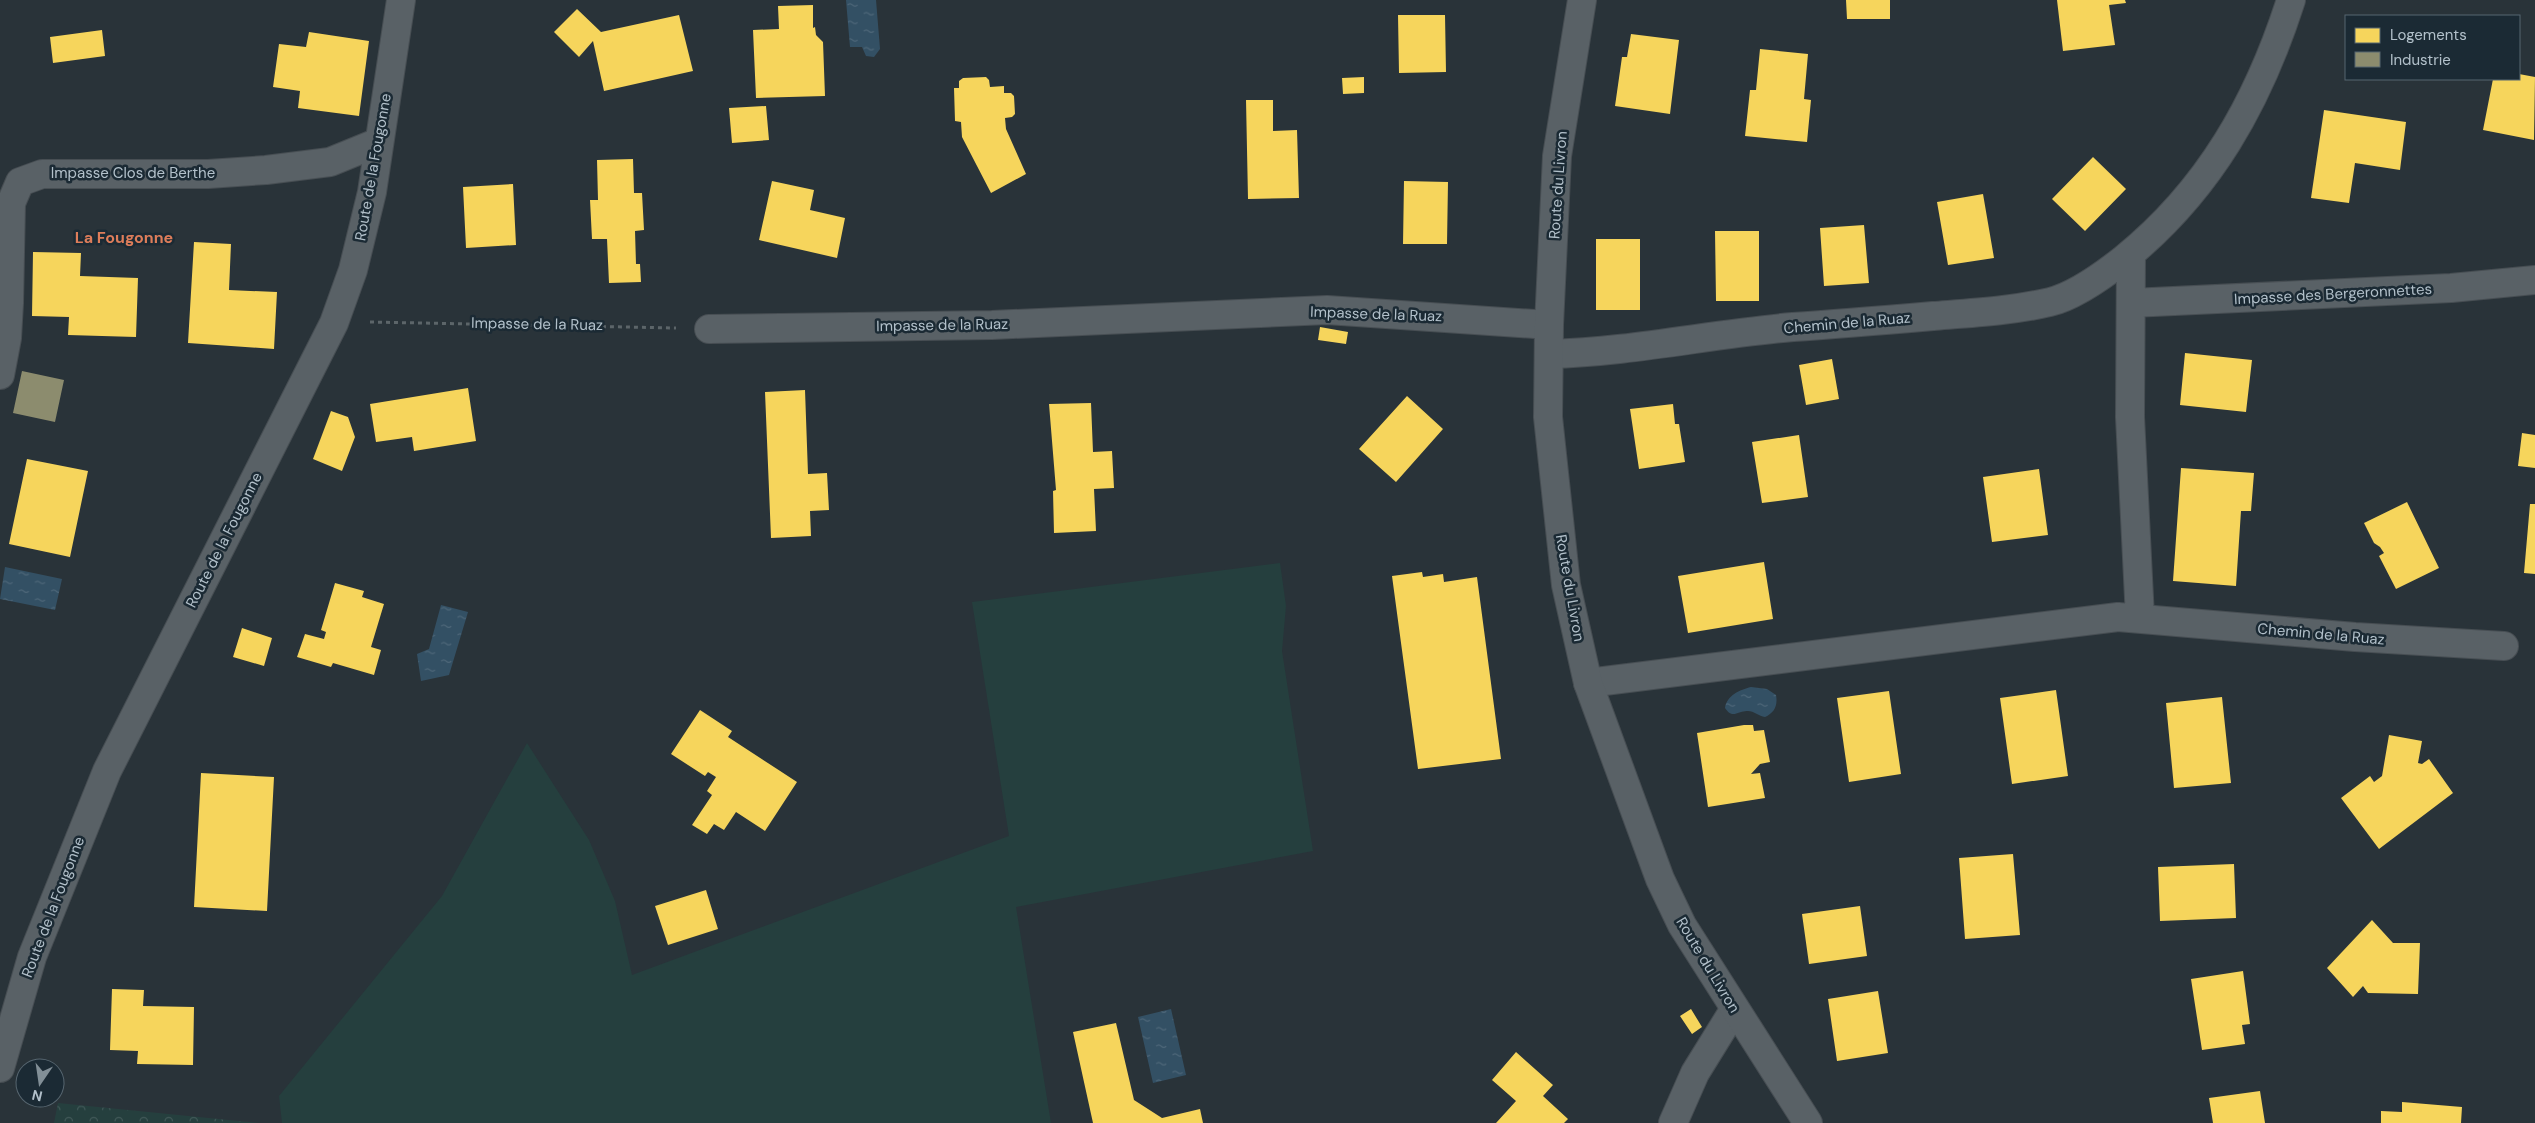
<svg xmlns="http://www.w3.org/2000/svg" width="2535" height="1123" viewBox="0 0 2535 1123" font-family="'DM Sans',sans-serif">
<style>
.grass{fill:#253f3e}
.forest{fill:url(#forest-crowns)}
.water{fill:url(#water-ripples)}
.homes{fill:#f6d55c}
.industry{fill:#8c8c6e}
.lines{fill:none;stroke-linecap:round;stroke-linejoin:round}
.minor-casing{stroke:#474e53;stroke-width:30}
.tertiary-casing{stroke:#474e53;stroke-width:30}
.path{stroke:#5c6569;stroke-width:3;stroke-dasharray:4 4;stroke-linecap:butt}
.minor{stroke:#596166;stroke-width:28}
.tertiary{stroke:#596166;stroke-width:28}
.labels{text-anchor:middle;stroke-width:5;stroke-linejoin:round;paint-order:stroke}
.street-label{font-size:15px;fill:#b2c0ca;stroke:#1b2a34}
.neighbourhood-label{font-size:16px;font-weight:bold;fill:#dd7d5a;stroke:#1b2a34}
</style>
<defs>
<pattern id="forest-crowns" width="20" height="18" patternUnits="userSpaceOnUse" patternTransform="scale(1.25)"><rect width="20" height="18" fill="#253f3e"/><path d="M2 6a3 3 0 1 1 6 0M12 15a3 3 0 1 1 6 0" fill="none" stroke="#425959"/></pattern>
<pattern id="water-ripples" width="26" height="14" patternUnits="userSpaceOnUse" patternTransform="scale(1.25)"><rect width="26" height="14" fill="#335064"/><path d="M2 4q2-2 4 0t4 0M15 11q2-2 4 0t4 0" fill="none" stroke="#4e6779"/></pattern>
</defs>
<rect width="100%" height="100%" fill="#293339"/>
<!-- grass -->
<path class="grass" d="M1280,563L1286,606L1282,651L1313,851L1016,907L1051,1123H282L279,1096L442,896L527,743L589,840L615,901L632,975L1009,836L972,602Z"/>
<!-- forest -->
<path class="forest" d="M58,1103L259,1123H54Z"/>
<!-- water -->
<path class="water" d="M846,0H876L880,49L874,57L866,56L862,47H850Z
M5,567L62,579L55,610L0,599Z
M441,605L468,612L449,675L421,681L417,654L429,649Z
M1751,687L1767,689L1776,695C1778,706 1774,713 1765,717C1759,716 1754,711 1748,711C1738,710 1733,720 1725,708C1727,695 1740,690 1751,687Z
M1171,1009L1186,1075L1153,1083L1138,1017Z"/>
<!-- homes -->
<path class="homes" d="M1846,0H1890V19H1847Z
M2057,0H2125L2126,3L2109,5L2115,45L2063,51Z
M813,5V28L815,27L816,35L823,42L825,96L756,98L753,30L779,29L778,6Z
M577,9L601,32L679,15L693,71L604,91L593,41L579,57L554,32Z
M1398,15H1445L1446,72L1399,73Z
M102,30L105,56L53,63L50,37Z
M309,32L369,41L359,116L298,108L300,91L273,87L279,44L306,47Z
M1631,34L1679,40L1670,114L1615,106L1622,57H1627Z
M1760,49L1808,54L1804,99L1811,100L1807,142L1745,136L1750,90H1756Z
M2519,74L2535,77L2534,140L2483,130L2493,79H2519Z
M986,77L989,80L990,87L1004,86V93H1011L1014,96L1015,114L1012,117L1005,118L1006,129L1026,174L991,193L962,137L961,122L955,121L954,88H959V81L963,78Z
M1364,77V93L1343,94L1342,78Z
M1246,100H1273V131L1297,130L1299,198L1248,199Z
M766,106L769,140L732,143L729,108Z
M2324,110L2406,122L2400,170L2355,163L2349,203L2311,198Z
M2093,157L2126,189L2085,231L2052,199Z
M633,159L634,193H642L644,230L635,231L636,264H640L641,282L609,283L607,239H592L590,200H598L597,160Z
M772,181L814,190L810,210L845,218L837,258L759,240Z
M1404,181L1448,182L1447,244H1403Z
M513,184L516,245L466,248L463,187Z
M1983,194L1994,258L1948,265L1937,202Z
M1864,225L1869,283L1824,286L1820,228Z
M1715,231H1759V301H1716Z
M1596,239H1640V310H1596Z
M194,242L231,244L229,290L277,292L274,349L188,343Z
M33,252L81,253L80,276L138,278L136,337L68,335L69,317L32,316Z
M1320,327L1348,332L1346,344L1318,340Z
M2185,353L2252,360L2246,412L2180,405Z
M1832,359L1839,399L1806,405L1799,365Z
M468,388L476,441L414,451L412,437L376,442L370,404Z
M805,390L808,474L827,473L829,510L810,511L811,536L771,538L765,392Z
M1407,396L1443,429L1396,482L1359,449Z
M1091,403L1093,452L1112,451L1114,488L1094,489L1096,531L1054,533L1053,491L1056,490L1049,404Z
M1673,404L1675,424H1679L1685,462L1639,469L1630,409Z
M331,411L348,417L355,437L342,471L313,459Z
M2522,433L2535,435V468L2518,466Z
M1799,435L1808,497L1762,503L1752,442Z
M27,459L88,471L70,557L9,544Z
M2181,468L2254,473L2251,511H2241L2236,586L2173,581Z
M2039,469L2048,535L1992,542L1983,477Z
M2407,502L2439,568L2396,589L2379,556L2384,553L2380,547L2374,543L2364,523Z
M2530,504H2535V574L2524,573Z
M1764,562L1773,619L1688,633L1678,576Z
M1422,572L1423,577L1443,574L1444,582L1477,577L1501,759L1418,769L1392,576Z
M335,583L364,591L362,597L384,604L371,647L381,650L374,675L333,663L331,667L297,657L305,634L324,639L326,632L321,630Z
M242,628L272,638L264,666L233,657Z
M2056,690L2068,776L2012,784L2000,698Z
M1889,691L1901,774L1849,782L1837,698Z
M2222,697L2231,783L2174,788L2166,703Z
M700,710L732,731L728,737L797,782L765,831L736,812L724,830L714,824L707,834L692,825L712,795L707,791L716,777L708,772L705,776L671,754Z
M1744,725H1753L1754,731L1764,730L1770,762L1760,764L1751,774L1760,773L1765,798L1708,807L1697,733Z
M2389,735L2422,741L2418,763L2422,764L2429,759L2453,793L2379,849L2341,798L2370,776L2374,782L2382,776Z
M201,773L274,777L267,911L194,907Z
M2013,854L2020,935L1965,939L1959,858Z
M2234,864L2236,918L2160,921L2158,867Z
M706,890L718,929L668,945L655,906Z
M1860,906L1867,956L1809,964L1802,914Z
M2372,920L2393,943H2420L2418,994L2368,993L2363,986L2353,997L2327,968Z
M2243,971L2250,1024L2242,1025L2245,1044L2202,1050L2191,979Z
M112,989L144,990L143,1006L194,1007L193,1065L137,1064L138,1051L110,1050Z
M1878,991L1888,1053L1837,1061L1828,999Z
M1691,1009L1702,1027L1692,1034L1680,1016Z
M1116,1023L1134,1100L1162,1118L1200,1109L1203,1123H1093L1073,1032Z
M1516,1052L1553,1085L1543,1096L1568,1119L1564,1123H1496L1516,1101L1492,1080Z
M2260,1091L2265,1123H2213L2209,1098Z
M2402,1102L2462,1107L2461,1123H2381V1111L2402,1112Z"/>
<!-- industry -->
<path class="industry" d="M22,371L64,380L55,422L13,413Z"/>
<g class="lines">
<!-- minor casing -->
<g class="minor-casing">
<path id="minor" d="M2131,253L2130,417L2140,618
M2131,303L2451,288L2535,280
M709,329L992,325L1327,310L1549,325
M1549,354C1631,352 1711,334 1793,327C1839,324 1886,320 1933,316C1972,313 2012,311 2050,302C2075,296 2105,274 2124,259C2209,190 2258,103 2291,0
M0,375L7,338L9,303L11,203L20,182L42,174H208L266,170L330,162L379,142
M1588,683L2118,617L2355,637L2504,646
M0,1068L32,957L107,771L334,323L353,270L372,192L401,0
M1673,1123L1695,1073L1734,1010"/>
</g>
<!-- tertiary casing -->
<g class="tertiary-casing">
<path id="tertiary" d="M1582,0L1557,156L1549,325L1548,417L1566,585L1588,683L1660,879L1682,925L1808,1123"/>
</g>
<!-- path -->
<path class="path" d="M370,322L676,328"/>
<!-- minor -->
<use href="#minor" class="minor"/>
<!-- tertiary -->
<use href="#tertiary" class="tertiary"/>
</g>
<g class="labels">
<!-- street labels -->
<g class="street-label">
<text transform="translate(373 167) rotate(-80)" y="5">Route de la Fougonne</text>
<text x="133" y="178">Impasse Clos de Berthe</text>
<text transform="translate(1558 185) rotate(-86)" y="5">Route du Livron</text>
<text transform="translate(2333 294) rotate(-3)" y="5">Impasse des Bergeronnettes</text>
<text transform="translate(1376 314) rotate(2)" y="5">Impasse de la Ruaz</text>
<text transform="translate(1847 323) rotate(-5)" y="5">Chemin de la Ruaz</text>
<text transform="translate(537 324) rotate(1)" y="5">Impasse de la Ruaz</text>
<text transform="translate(942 325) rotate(-1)" y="5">Impasse de la Ruaz</text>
<text transform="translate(224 540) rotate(-63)" y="5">Route de la Fougonne</text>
<text transform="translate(1570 588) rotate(80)" y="5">Route du Livron</text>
<text transform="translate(2321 634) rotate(5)" y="5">Chemin de la Ruaz</text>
<text transform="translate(53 907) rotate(-69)" y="5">Route de la Fougonne</text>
<text transform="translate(1708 965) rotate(59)" y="5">Route du Livron</text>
</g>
<!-- neighbourhood labels -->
<g class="neighbourhood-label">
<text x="124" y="243">La Fougonne</text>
</g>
</g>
<!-- legend -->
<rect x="2345" y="15" width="175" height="65" fill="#1b2a34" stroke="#576670"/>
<rect x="2355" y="28" width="25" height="15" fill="#f6d55c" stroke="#576670"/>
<text x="2390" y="40" font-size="15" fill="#b2c0ca">Logements</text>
<rect x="2355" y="52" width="25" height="15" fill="#8c8c6e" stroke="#576670"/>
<text x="2390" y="65" font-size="15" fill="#b2c0ca">Industrie</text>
<!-- north arrow -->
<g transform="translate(40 1083) rotate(193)"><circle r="24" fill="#1b2a34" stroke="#576670"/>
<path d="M0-4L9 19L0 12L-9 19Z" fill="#828f97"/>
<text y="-8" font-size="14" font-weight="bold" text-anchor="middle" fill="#b2c0ca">N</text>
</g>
</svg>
